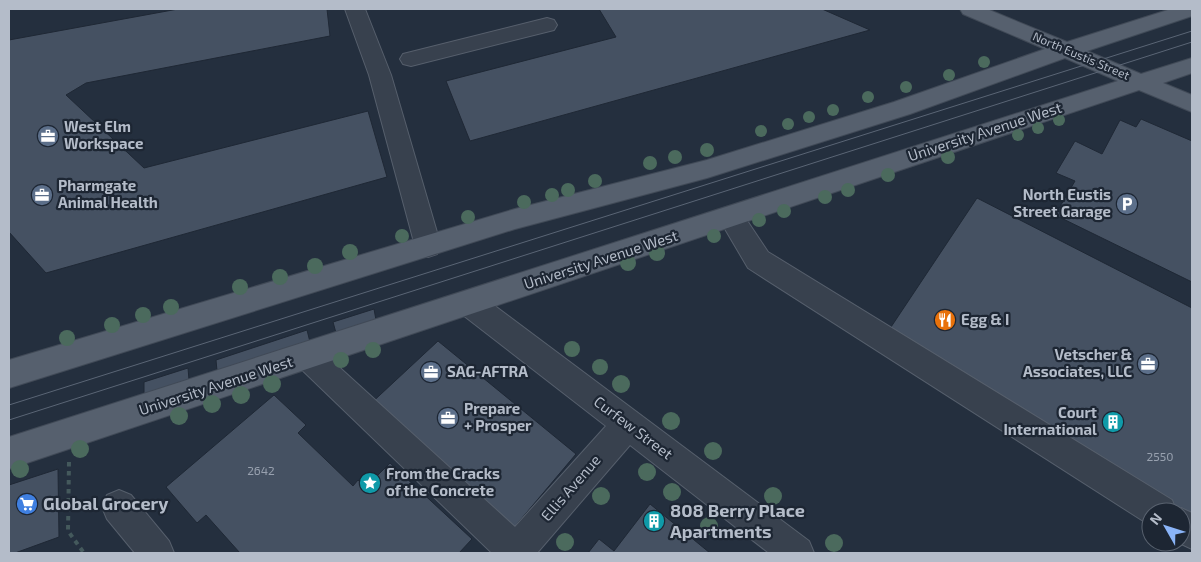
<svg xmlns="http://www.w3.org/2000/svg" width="1201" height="562" viewBox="0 0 1201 562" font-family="'Exo 2',sans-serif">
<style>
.building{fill:#455162;stroke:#1f2835}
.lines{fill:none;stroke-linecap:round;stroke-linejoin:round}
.minor-casing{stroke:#565f6c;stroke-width:2}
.major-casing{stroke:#414a57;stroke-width:2}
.path{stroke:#44595c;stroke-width:4;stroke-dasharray:4.5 4.5;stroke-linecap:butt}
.minor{fill:#38414e;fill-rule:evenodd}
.major{fill:#56606e;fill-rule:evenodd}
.tram{stroke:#5a6575;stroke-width:1}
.tree{fill:#4b6a5d}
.labels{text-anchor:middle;stroke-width:4.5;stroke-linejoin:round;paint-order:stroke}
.far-street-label{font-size:12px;fill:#b4bcc9;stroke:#1d2633}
.number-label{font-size:12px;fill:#98a1af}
.poi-label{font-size:15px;font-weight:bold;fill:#b4bcc9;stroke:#1d2633;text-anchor:start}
.street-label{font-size:15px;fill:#b4bcc9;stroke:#1d2633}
.near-poi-label{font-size:18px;font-weight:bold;fill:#b4bcc9;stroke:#1d2633;text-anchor:start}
</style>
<rect width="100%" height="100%" fill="#242f3e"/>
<!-- building -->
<path class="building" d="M178,9H327L330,36L86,83L66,95L144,168L368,111L387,177L46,273L9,232V40Z
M599,9H822L870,30L470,141L446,81L616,37Z
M1141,119L1192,141V282L1055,215L1075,181L1056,173L1075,141L1102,154L1120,120L1136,127Z
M977,198L1192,308V520L887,333Z
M374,309L376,320L336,333L333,322Z
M307,330L310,342L217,371L216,360Z
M438,341L576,454L506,537L366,408Z
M188,368L189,380L144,395V382Z
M274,395L306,425L298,433L353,486L358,480L366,487L390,463L472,539L459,553H240L206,515L197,523L166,487Z
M58,469L59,537L15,553H9V485Z
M650,504L710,553H588L599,539L614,551Z"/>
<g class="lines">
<!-- minor casing -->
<g class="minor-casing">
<path id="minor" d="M345,9H365L391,75L441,246L437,254L428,257L419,254L415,246L369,75Z
M547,18L554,20L557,25L554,30L411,66L403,64L400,59L403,54Z
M731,207L740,210L768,252L1172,500L1176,510L1181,508L1192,513V549L1177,542H1181V512H1151V525L1148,524L748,268L718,217L722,210Z
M469,291L479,294L809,541L814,553H769L630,445L537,553H492L297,365L292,356L297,347L307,343L317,347L515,527L606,426L459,312L455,303L459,294Z
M119,490L131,495L169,541L174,553H135L107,519L102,507L107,495Z"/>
</g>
<!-- major casing -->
<g class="major-casing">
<path id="major" d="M960,9H987L1067,42L1171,9H1192V16L1087,51L1141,74L1192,58V73L1163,83L1192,95V112L1139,90L9,469V437L1118,81L1065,58L910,114L707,178L515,229L9,388V360L515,209L707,160L894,102L1045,49L963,14Z"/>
</g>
<!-- path -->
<path class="path" d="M69,462L68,531L84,553"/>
<!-- minor -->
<use href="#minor" class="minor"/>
<!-- major -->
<use href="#major" class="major"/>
<!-- tram -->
<path class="tram" d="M9,405L1192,31
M9,420L1192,42"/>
</g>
<!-- trees -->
<g class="tree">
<circle cx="984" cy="62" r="6"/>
<circle cx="949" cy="75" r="6"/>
<circle cx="906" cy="87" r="6"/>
<circle cx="868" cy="97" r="6"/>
<circle cx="833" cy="110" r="6"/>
<circle cx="809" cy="117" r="6"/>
<circle cx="1059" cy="120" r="6"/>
<circle cx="788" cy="124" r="6"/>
<circle cx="1038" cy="128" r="6"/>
<circle cx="761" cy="131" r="6"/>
<circle cx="1018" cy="135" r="6"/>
<circle cx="707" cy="150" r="7"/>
<circle cx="675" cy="157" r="7"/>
<circle cx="948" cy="157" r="7"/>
<circle cx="650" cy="163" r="7"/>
<circle cx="888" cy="175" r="7"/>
<circle cx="595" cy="181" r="7"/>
<circle cx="568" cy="190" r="7"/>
<circle cx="848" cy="190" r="7"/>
<circle cx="552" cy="195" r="7"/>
<circle cx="825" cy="197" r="7"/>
<circle cx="524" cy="202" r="7"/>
<circle cx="784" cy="211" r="7"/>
<circle cx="468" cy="217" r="7"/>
<circle cx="759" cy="220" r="7"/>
<circle cx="402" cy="236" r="7"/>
<circle cx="714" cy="236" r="7"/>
<circle cx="350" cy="252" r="8"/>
<circle cx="657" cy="253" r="8"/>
<circle cx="628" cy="263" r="8"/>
<circle cx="315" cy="266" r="8"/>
<circle cx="280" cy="277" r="8"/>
<circle cx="240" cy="287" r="8"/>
<circle cx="171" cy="307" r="8"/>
<circle cx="143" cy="315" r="8"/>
<circle cx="112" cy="325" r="8"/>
<circle cx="67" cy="338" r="8"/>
<circle cx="572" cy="349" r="8"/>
<circle cx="373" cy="350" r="8"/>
<circle cx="341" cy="360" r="8"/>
<circle cx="600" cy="367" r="8"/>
<circle cx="272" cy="384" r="9"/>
<circle cx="621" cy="384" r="9"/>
<circle cx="241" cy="395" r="9"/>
<circle cx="212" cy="404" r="9"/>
<circle cx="179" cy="416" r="9"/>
<circle cx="671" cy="421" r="9"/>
<circle cx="80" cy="449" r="9"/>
<circle cx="713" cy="451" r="9"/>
<circle cx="20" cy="469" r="9"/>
<circle cx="647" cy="472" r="9"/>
<circle cx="672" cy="492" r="9"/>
<circle cx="601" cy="496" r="9"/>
<circle cx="773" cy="496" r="9"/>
<circle cx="709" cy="526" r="9"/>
<circle cx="565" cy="542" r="9"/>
<circle cx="834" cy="543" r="9"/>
</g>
<!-- icons -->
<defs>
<g id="office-disc" transform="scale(1.125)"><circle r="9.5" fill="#5c6f8a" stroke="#1d2633"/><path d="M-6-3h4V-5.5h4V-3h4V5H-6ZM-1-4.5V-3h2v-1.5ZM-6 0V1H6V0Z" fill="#fff"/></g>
<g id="parking-disc" transform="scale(1.125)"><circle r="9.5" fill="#5c6f8a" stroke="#1d2633"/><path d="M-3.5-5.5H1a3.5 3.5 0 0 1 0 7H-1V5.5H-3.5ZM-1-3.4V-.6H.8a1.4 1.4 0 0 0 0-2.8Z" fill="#fff"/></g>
<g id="restaurant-disc" transform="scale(1.125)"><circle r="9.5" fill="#e8710a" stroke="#1d2633"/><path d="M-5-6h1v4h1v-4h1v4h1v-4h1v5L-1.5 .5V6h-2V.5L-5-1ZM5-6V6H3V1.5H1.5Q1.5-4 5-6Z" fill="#fff"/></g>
<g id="building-disc" transform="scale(1.125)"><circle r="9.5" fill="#0f9aa8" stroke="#1d2633"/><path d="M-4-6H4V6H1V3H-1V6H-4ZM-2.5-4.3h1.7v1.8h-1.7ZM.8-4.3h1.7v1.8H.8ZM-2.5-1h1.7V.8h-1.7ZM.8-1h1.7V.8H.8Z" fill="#fff"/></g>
<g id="sight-disc" transform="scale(1.125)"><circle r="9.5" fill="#0f9aa8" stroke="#1d2633"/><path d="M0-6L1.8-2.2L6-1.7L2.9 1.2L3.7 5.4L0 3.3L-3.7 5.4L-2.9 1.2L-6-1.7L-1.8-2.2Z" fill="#fff"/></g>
<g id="supermarket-disc" transform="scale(1.125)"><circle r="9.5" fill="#3f7fe0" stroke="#1d2633"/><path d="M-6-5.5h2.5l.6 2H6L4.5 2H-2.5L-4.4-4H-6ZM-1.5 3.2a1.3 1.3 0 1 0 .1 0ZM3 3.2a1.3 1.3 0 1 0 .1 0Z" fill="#fff"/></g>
</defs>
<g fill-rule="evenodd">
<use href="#office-disc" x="48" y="136"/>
<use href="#office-disc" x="42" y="195"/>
<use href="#parking-disc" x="1127" y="204"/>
<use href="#restaurant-disc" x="945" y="320"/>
<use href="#office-disc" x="1148" y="364"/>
<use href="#office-disc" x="431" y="372"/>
<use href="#office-disc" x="448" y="418"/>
<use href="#building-disc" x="1113" y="422"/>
<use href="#sight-disc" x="370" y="483"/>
<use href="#supermarket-disc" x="27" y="504"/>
<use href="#building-disc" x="654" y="521"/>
</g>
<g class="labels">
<!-- far-street labels -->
<g class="far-street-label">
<text transform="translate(1081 56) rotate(23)" y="4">North Eustis Street</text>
</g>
<!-- number labels -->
<g class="number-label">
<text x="1160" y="461">2550</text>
<text x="261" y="475">2642</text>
</g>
<!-- poi labels -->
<g class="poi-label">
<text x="64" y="132">West Elm<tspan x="64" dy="17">Workspace</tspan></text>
<text x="58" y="191">Pharmgate<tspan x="58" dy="17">Animal Health</tspan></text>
<text x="1111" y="200" text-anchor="end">North Eustis<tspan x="1111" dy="17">Street Garage</tspan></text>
<text x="961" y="325">Egg &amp; I</text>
<text x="1132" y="360" text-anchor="end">Vetscher &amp;<tspan x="1132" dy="17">Associates, LLC</tspan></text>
<text x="447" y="377">SAG-AFTRA</text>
<text x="464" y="414">Prepare<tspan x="464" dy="17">+ Prosper</tspan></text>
<text x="1097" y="418" text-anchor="end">Court<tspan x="1097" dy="17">International</tspan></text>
<text x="386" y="479">From the Cracks<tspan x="386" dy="17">of the Concrete</tspan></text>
</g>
<!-- street labels -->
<g class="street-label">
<text transform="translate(985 132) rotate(-18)" y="5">University Avenue West</text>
<text transform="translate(601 260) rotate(-18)" y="5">University Avenue West</text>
<text transform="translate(216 386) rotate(-18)" y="5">University Avenue West</text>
<text transform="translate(633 428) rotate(37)" y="5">Curfew Street</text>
<text transform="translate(571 488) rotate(-49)" y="5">Ellis Avenue</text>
</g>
<!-- near-poi labels -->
<g class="near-poi-label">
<text x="43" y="510">Global Grocery</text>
<text x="670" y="517">808 Berry Place<tspan x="670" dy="21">Apartments</tspan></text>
</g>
</g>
<!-- border -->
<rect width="1201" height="562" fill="none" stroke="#b4bcc9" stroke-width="20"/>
<!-- north arrow -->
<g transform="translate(1166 527) rotate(309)"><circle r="24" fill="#1d2633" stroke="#59626f"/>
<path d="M0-4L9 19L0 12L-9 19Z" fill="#8ab4f8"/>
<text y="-8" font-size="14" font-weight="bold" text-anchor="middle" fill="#b4bcc9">N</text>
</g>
</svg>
